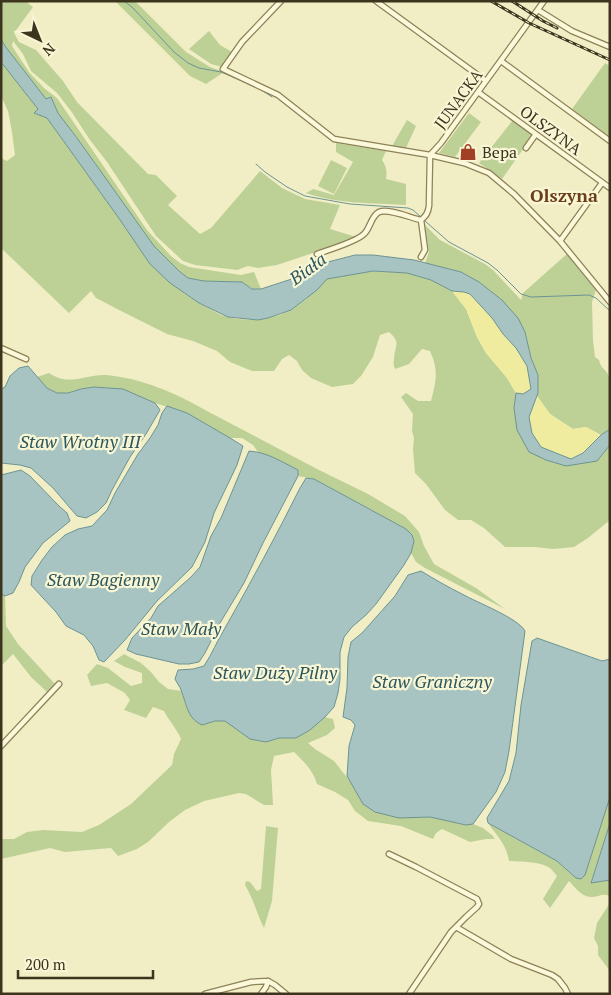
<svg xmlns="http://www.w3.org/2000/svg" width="611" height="995" viewBox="0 0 611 995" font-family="'PT Serif',serif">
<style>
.green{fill:#bdd197}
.sand{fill:#efeca0}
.water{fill:#a7c4c2;stroke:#6c9493}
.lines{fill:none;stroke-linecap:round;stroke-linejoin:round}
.stream{stroke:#6c9493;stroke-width:1}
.street-casing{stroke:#8e8159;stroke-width:7}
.street{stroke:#fbf9d9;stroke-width:4.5}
.rail-casing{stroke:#3d341e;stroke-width:3}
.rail{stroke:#f8f6d5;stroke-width:1;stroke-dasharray:4;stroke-linecap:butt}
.labels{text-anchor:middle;stroke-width:4.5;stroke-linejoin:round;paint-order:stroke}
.street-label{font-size:16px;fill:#3d341e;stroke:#f8f6d5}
.poi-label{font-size:16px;fill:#3d341e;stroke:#f8f6d5;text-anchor:start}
.neighbourhood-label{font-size:18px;font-weight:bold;fill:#6d3e1a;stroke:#f8f6d5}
.water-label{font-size:18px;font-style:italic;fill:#2c565e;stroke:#f8f6d5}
</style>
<rect width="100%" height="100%" fill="#f1eec5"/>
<!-- green -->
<path class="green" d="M1,1H25L33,7L14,33L19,42L36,50L63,81L77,102L148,174L156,175L177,196L168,205L200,234L211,228L260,171L282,188L305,199L340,205L330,229L356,237L316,252L277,265L258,268L248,266L237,270L195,265L183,261L156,236L107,162L90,140L71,111L57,93L31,71L23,54L13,41L12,46L29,72L44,88L57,98L147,230L171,256L180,263L189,267L241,275L254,272L261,289H253L242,282L204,281L188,278L179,271L154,246L77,138L58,113L51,97L46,99L5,46L1,39Z
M115,1H135L186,52L210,67L224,72L206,84L190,76Z
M209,31L220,45L232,52L222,67L211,64L189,49Z
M1,62L38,109L34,113L47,118L118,217L150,264L185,294L199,303L221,315L236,319L258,320L280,315L291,310L305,300L327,279L373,271L407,273L431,280L452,291L466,309L477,337L486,353L507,378L516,393L514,408L529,452L597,461L610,445V520L588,538L574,547L554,549L535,547H505L484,528L471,520H458L445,510L426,484L415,473L413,449L414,438L412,431L413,414L401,397L406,393L418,401H431C436,381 439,371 430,351L422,349L409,364L395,369C394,366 393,363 394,360C394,346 402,343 389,332L380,335L373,357L361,376L353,384L332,387L311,378L302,370L297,361L289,355L282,359L274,371H252L230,362L217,351L193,341L167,334L125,313L96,298L91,291L69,313L1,248V158L7,161L15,155L12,132L8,111L1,96Z
M605,63L610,66V137L572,109Z
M469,113L481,122L455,157L439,153Z
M407,120L416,126L406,148L392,146Z
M513,120L533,135L502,179L479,163Z
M336,143L386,151L382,160C387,167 387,172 386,179L406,184V205C373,203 337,204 306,193L313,189L334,195L353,162L336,152Z
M331,160L347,168L334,194L318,186Z
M425,225L440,240L485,264L493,270L521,300L523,293L568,253L596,290L592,302L593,340L595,357L599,360C601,370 607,369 609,377C611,394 610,412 610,429L601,435L586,427L573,429L550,414L537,396L538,375L531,358L525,332L502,300L479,282L461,272L425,263L429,252Z
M49,373C52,375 56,377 59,378C74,383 90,374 106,375C141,378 176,393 207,411L317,469L368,494L405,516L419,532L424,546L434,564L476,588L505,609L425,568L416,562L411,553L414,541L406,529L314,479L298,476V470L275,458L258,452L253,445L242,438H230L187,413L155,403L123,389L94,387L81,389L68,393H57L47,388L37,377Z
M1,594L5,596L6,626L18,644L55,684L47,692L31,677L13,654L1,666Z
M124,654L141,663L151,672L159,682L168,689L182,691L187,709L202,725L216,721H225L237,729L266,742L279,738H296L310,730L325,717L333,719L335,728L327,735L308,743L315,749L334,761L353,785L399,818L430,817L466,825L473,824L483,828L493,836L495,839H486L470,842L442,829L436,833L433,839L401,826L368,821L355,811L348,800L335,792L317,784C313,770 304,762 294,752L274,756L271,770L273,805H264L246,794L239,793L204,801L185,810L169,822L148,842L137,849L118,856L111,848L65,852L50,848L1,859V839H14L27,832L43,830L82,832L99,825L131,804L172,765L174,754L181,739C177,729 169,721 164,711L153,707L146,718L124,710L130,700L125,693L107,683L91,686L87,675L97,664L108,668L131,686L142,683V673L125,667L114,661Z
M610,795V823L591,882L610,880V896C603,893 600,896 593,897C583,898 575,888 569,881L550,908L543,899L557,876C555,874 553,871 551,869C542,861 521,862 509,861C507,845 496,835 488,823L557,861L576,878L581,879Z
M266,826L278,828L272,901L264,928C257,914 253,898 245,885L246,881L250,882L257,891L261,889Z
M610,902V971L598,955V946L594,938L597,923L608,906Z"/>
<!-- sand -->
<path class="sand" d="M452,291L464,292L470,294L492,318L503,334L516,348L527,366L531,389L523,394L516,393L507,378L486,353L477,337L466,309Z
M537,396L550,414L569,427L573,429L586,427L601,435L583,453L571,459L541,447L532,433L529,417Z"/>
<!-- water -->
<path class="water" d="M1,39L5,46L46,99L51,97L58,113L77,138L154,246L179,271L188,278L204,281L242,282L252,289H261L298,277L324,266L328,262L355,255H373L414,260L461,272L479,282L502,300L518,318L525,332L531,358L538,375V393L529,417L532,433L541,447L571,459L583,453L601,435L610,429V445L597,461L566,466L546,460L529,452L517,430L514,408L516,393L523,394L531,389L527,366L516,348L503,334L492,318L470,294L464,292L452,291L431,280L407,273L373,271L327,279L317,290L291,310L268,318L258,320L228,317L199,303L170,283L150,264L118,217L47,118L34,113L38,109L1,62Z
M28,366L47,388L57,393H68L81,389L94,387L123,389L155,403L160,410L146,434L130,457L112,490L106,503L97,512L86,518L77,516L53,488L31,468L20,465L1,463V389L5,387L10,376L19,368Z
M167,406L187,413L230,438L243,446L237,465L214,513L205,542L192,567L157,601L125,640L104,662L99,660L93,646L84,635L66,626L56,612L31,585L32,576L42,560L52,547L65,535L78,529L92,526L107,510L115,493L138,454L150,438L158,425L162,413Z
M249,451C267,452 282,462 298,470V476L263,543L244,583L220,623L205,653L199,662L189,664H179L136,654L127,650L132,638L151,618L158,606L191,577L200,567L211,536L221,518Z
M21,470L30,476L59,506L67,513L70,521L43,543L25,567L19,582L13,593L5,596L1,594V475Z
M306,478L314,479L406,529L412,535L414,541L411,553L404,565L376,604L366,615L352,627L344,637L340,652V679L338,693L334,707L325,717L310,730L296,738H279L266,742L250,739L225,721H215L202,725C187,718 187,705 181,690C180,687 177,683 175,679L178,670L193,669L204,666C212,654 217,641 225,628C251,582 276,536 300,488Z
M421,571C434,579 448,587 462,594C476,602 518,618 525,631L509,751L505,772L496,792L473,824L466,825L430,817L399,818L375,812L363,804L347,776L349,746L355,725L351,720L343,717L347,688L348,657L351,642L362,633L395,596L408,575Z
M537,638L602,661L610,659V797L585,875L581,879L576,878L557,861L488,823L487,818L509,781L516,753L521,705L532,641Z
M610,823V880L591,883Z"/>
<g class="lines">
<!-- stream -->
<path class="stream" d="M124,1L133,8L174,52L188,63L199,68L221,72L252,85
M260,89L272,97
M256,164L265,172L287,187L305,196L350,204L408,208L413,210L421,217
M425,221L449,242L488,263L497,270L521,294L531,297L589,295L596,298L610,311"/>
<!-- street casing -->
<g class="street-casing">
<path id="street" d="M281,1L242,42L223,69L278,95L334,139L430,155L464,163L489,173L514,194L560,241L610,302
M376,1L486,81
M538,10L572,31L610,47
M501,61L610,141
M478,92L610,188
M526,148L536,134
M560,241L602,183
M317,254C328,250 356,242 364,234C370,229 371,216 379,212C388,208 411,218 421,220
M421,257L425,250L421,220C426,216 428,213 429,206L430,155L441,143L544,1
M1,348L26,359
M1,746L59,684
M389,854L416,867L477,899L479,904L477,907L466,917L456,927
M268,981L275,985L286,994
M205,994L251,982L268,981
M261,994L266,987L268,981
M409,994L451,932L456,927L511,959L552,975L558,979L565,988L568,994"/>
</g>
<!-- street -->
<use href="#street" class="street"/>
<!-- rail casing -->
<g class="rail-casing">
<path id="rail" d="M491,1L529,23L610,60
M512,1L543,21L557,28"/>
</g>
<!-- rail -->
<use href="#rail" class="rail"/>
</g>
<!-- icons -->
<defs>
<g id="shop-bare" transform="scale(1.35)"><path d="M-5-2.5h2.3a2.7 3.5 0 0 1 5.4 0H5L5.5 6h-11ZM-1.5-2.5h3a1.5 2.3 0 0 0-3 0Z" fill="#a24025" stroke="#f8f6d5" stroke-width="2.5" paint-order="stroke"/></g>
</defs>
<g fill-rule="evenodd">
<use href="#shop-bare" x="468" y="152"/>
</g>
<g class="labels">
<!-- street labels -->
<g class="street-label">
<text transform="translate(458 99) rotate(-54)" y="6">JUNACKA</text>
<text transform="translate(551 130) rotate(36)" y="6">OLSZYNA</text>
</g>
<!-- poi labels -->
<g class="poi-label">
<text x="482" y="158">Bepa</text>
</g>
<!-- neighbourhood labels -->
<g class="neighbourhood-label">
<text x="564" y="202">Olszyna</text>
</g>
<!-- water labels -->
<g class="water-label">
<text transform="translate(308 269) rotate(-36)" y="6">Biała</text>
<text x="80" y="448">Staw Wrotny III</text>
<text x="103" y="586">Staw Bagienny</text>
<text x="181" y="635">Staw Mały</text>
<text x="275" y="679">Staw Duży Pilny</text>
<text x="432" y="688">Staw Graniczny</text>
</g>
</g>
<!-- border -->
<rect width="611" height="995" fill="none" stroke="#3d341e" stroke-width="5"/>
<!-- north arrow -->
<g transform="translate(40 40) rotate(137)" stroke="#f8f6d5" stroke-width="4" paint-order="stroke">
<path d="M0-4L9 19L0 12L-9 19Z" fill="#3d341e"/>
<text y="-8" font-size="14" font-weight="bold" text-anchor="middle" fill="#3d341e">N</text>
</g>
<!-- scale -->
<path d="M18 970v8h135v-8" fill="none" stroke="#3d341e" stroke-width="2.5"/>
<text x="25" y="970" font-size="15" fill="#3d341e" stroke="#f8f6d5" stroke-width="4" paint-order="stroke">200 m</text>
</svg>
